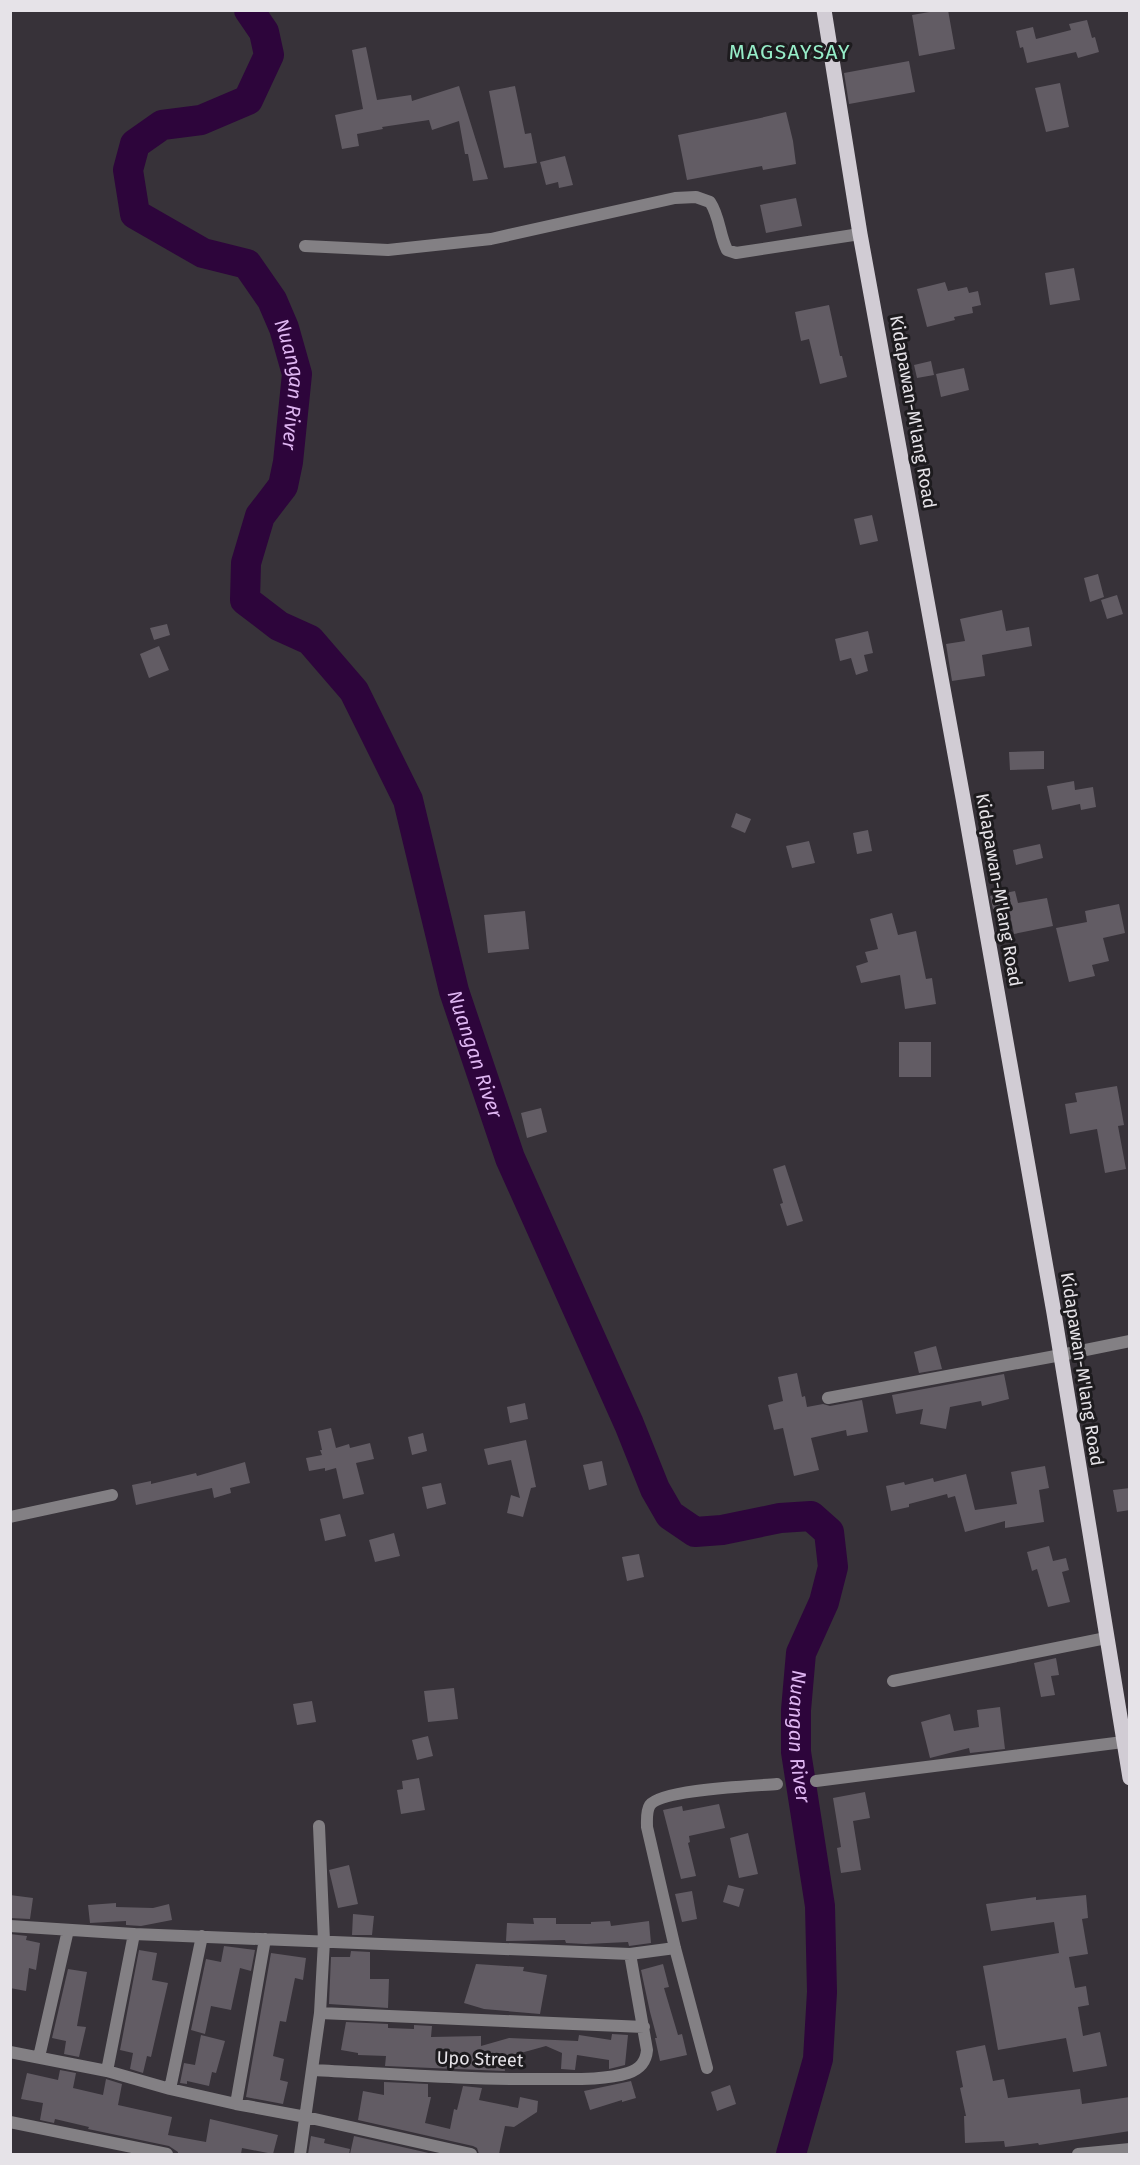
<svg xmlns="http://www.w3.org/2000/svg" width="1140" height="2165" viewBox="0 0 1140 2165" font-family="'Fira Sans',sans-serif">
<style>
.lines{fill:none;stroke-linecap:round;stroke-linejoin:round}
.river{stroke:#2d053b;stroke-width:30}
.building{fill:#625c64}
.minor{stroke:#838084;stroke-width:12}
.tertiary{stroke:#838084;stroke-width:12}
.primary{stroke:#d1ccd4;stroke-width:15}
.labels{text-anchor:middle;stroke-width:6;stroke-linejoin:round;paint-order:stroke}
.street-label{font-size:18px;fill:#e6e3e8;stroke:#1d1b1e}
.water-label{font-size:20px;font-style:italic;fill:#dfb6f2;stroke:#1d1b1e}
.quarter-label{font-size:21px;letter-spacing:1.5px;fill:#96edc8;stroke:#1d1b1e}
</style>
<rect width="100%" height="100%" fill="#373239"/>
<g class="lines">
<!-- river -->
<path class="river" id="s1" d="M249,10L264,32L269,55L248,100L201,120L162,125L135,144L128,170L135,214L203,253L247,264L272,300L284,328L297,374L288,462L283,486L260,516L246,563L245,600L279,626L310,640L354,691L408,800L454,991L510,1158L629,1424L655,1489L670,1515L695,1532L722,1530L780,1518L811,1516L829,1532L833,1567L824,1602L801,1653L796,1710V1752L820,1906L822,1992L818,2059L791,2154"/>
</g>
<!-- building -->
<path class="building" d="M941,10H948L955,49L919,56L912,15Z
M1087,20L1092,38L1095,37L1099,52L1078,58L1076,52L1027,63L1023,47L1020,48L1016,31L1033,27L1036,39L1071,30L1069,24Z
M366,47L377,100L411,95L412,101L459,86L488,179L473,181L468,154H465L459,121L432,130L429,120L382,127L383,129L357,134L359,146L342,149L335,115L363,109L352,50Z
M909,61L915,92L849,104L844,73Z
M1060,83L1069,127L1046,132L1035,88Z
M515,86L525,134L531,133L537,163L504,168L489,91Z
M786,112L793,141L796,164L763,170L762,166L687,180L678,135L756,119Z
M565,156L573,185L559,188L558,182L546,185L540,162Z
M796,198L802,226L766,233L760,205Z
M1074,268L1080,300L1050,305L1045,273Z
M945,282L948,291L967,287L969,293L978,291L981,305L972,307L973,313L954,317L955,320L927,327L917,289Z
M829,305L840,356H842L847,377L820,384L809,339L801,341L795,312Z
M931,361L934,375L917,378L914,365Z
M964,368L969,390L941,397L936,374Z
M872,515L878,541L860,545L854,519Z
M1098,574L1104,597L1090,602L1084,578Z
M1117,595L1123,614L1107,619L1101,600Z
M1002,610L1006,631L1029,627L1032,646L982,655L985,676L952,681L946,644L965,641L960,619Z
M167,624L170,635L154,640L150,628Z
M868,631L873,653L864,655L868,671L856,675L851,658L840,661L835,639Z
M159,646L169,670L149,678L140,654Z
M1044,751V769L1010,770L1009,752Z
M1074,781L1075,790L1093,787L1096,807L1081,810L1080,804L1052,810L1047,786Z
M736,813L751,819L745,833L731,827Z
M868,830L872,851L857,854L853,833Z
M809,841L815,863L792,868L786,846Z
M1040,844L1043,858L1016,865L1013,850Z
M1015,891L1018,903L1047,898L1053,926L1014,934L1008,906L993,909L990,896Z
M1119,904L1125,933L1103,938L1109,961L1092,965L1095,976L1069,982L1056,928L1087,922L1085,911Z
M525,911L529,949L488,953L484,915Z
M892,913L898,935L916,931L926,979L932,978L936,1004L905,1009L900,975L861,983L856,966L868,962L865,952L878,949L870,919Z
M899,1042H931V1077H899Z
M1117,1086L1124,1125L1118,1126L1126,1169L1105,1173L1097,1129L1070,1134L1065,1104L1077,1102L1075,1093Z
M541,1108L547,1132L527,1138L521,1113Z
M785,1165L803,1221L787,1226L780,1204L783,1203L773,1169Z
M936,1346L942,1369L919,1373L914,1352Z
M797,1373L802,1397L805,1396L807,1407L823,1404L830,1406L862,1400L868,1432L847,1436L846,1430L811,1438L819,1470L794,1476L783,1428L774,1430L768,1405L783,1401L778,1377Z
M1004,1374L1009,1399L982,1406L981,1401L950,1407L946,1429L920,1424L923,1409L896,1414L892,1395Z
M525,1403L528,1419L510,1423L507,1407Z
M331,1428L336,1448L349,1444L350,1448L370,1443L374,1459L356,1463L364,1494L343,1499L336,1468L325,1471V1468L309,1471L306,1458L322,1455L320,1450H322L318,1431Z
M423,1433L427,1451L412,1455L408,1437Z
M526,1440L536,1487L531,1488L523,1517L507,1513L511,1495L520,1498L511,1460L488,1465L484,1449Z
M602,1461L607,1485L589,1490L583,1465Z
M245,1462L250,1483L230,1488L231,1493L214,1498L212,1488L136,1505L132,1485L151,1481V1484L196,1473L197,1476Z
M1045,1466L1049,1488L1039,1490L1044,1522L1005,1528V1521L965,1532L955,1496L948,1498L947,1494L909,1504V1507L891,1511L886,1486L904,1482L905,1485L933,1478L934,1482L966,1474L975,1510L1017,1504L1011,1472Z
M441,1483L446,1504L427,1509L422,1487Z
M1130,1488V1510L1117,1512L1113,1490Z
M340,1514L346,1536L325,1541L320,1519Z
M394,1533L400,1556L375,1562L369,1540Z
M1049,1546L1053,1561L1066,1558L1069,1570L1062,1572L1070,1602L1048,1607L1037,1569L1032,1571L1027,1552Z
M639,1554L644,1577L627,1581L622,1557Z
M1056,1658L1059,1675L1051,1676L1055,1695L1041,1697L1034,1663Z
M454,1688L458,1719L428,1722L424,1691Z
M312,1701L316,1722L297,1725L293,1704Z
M1000,1707L1005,1749L970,1753L969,1748L930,1758L921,1722L950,1714L954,1731L979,1727L977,1710Z
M428,1736L433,1756L417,1760L412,1740Z
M419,1778L425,1810L401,1814L397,1790L403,1789L402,1781Z
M865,1792L870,1818L853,1821L861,1870L841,1873L837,1848L841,1847L833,1798Z
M719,1804L725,1828L689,1836L690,1842L688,1843L696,1876L681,1879L663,1810L682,1806L683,1811Z
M748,1833L758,1874L739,1878L730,1838Z
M349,1865L358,1904L338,1908L329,1870Z
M728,1885L744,1889L739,1907L723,1902Z
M692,1891L697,1919L682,1922L675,1894Z
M10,1895L33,1898L30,1919L10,1918Z
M1086,1895L1088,1918L1082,1919L1088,1954L1069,1957L1075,1988L1086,1986L1089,2005L1078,2007L1083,2036L1100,2032L1107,2066L1073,2072L1066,2038L998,2050L983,1966L1059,1953L1054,1922L991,1931L986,1904L1036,1897V1900Z
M116,1903V1907L153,1908L169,1904L172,1920L141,1926L126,1925V1921L90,1923L88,1905Z
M353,1914L374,1916L372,1935H352Z
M533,1918H556V1924H591V1922L610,1921L611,1926L649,1921L651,1943L629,1946L628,1942L586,1944L566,1943L565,1940L506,1941L507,1923L534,1924Z
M10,1934L27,1936L26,1940L40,1943L36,1970L29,1968L26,1991L10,1988Z
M224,1946L255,1950L251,1971L240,1968L231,2010L211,2006L205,2034L191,2030L206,1959L221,1962Z
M139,1950L157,1953L152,1980L168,1983L151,2057L147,2056L143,2073L130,2069L133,2053L120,2050Z
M351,1951L370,1952V1979H389L388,2008L329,2004L331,1957H350Z
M271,1953L306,1958L303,1980L295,1978L286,2022L280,2021L273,2056L284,2059L280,2080L288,2082L283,2104L246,2097Z
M476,1964L524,1967L523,1971L547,1975L540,2014L484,2009L464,2003Z
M663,1964L669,1987L664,1988L678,2035L682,2034L687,2055L660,2061L655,2038H657L650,2012L641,1970Z
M68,1969L87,1972L77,2026L86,2027L79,2057L64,2054L66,2041L52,2038Z
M346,2022L388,2024V2028L414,2029V2025L432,2026L431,2037L481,2036V2046L509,2038L578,2041L579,2035L611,2040L612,2034L628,2035L625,2065L609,2069V2060L577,2055L575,2070L561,2069L562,2053L546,2046L503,2058L505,2071L432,2068L385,2066L386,2056L358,2055V2053L341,2050Z
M201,2035L225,2041L216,2073L212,2072L209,2086L187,2081V2084L180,2083L184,2063L195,2065Z
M985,2045L993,2081L1004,2079L1008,2098L1080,2089L1082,2104L1130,2097V2131L1039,2145L1038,2143L1005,2147L1004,2141L965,2143L964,2116H966L960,2088L963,2087L956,2051Z
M60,2070L76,2073L73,2088L103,2095L106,2079L122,2084L118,2105L172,2117L168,2135L206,2142L210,2119L278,2135L273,2154L242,2148L241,2154H178V2152L169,2146L88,2129L89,2127L55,2119L54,2123L40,2120L43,2103L21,2099L27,2073L58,2080Z
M631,2081L636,2098L622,2102V2100L590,2110L584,2091Z
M384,2082L428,2084V2097H431L425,2123L450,2129L454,2109L457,2110L463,2086L482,2088L479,2100L518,2108L520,2097L538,2101L537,2112L514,2127L505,2126L499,2154H479L477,2148L473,2146L358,2120L363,2091L384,2095Z
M730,2085L736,2104L717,2111L711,2092Z
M311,2136L325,2139L324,2143L350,2149L349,2154H308Z
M354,2136L433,2154H350Z"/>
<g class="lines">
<!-- minor -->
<path class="minor" d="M305,246L388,250L491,239L675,198L696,197L710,202C720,217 719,234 727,250L736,253L860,234
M828,1398L1061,1355
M10,1517L112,1495
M893,1681L1106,1638
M816,1781L1123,1742
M10,1926L134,1934L630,1954L675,1948
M320,2013L644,2027
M10,2052L107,2071L170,2089L236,2104L306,2117L471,2154
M39,2057L68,1930
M707,2068L675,1948L647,1827C647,1821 646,1811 650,1805C662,1789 755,1786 777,1784
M313,2070C392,2074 472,2080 551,2079C574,2079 606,2080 628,2073C640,2069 646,2062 647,2050L630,1954
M107,2071L134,1934
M170,2089L202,1936
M236,2104L265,1939
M10,2122L167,2154
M300,2154L320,2013L324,1941L319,1826
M1078,2154L1130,2149"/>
<!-- tertiary -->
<path class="tertiary" d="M1061,1355L1130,1341"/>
<!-- primary -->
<path class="primary" d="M824,10L860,234L963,798L1054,1313L1130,1778"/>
</g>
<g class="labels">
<!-- street labels -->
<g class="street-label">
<text transform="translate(913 412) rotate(80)" y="6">Kidapawan-M'lang Road</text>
<text transform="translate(999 890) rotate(80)" y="6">Kidapawan-M'lang Road</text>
<text transform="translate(1082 1369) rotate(81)" y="6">Kidapawan-M'lang Road</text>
<text transform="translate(480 2059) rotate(2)" y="6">Upo Street</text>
</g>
<!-- water labels -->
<g class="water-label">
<text dy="7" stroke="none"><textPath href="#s1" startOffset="550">Nuangan River</textPath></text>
<text dy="7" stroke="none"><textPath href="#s1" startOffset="1306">Nuangan River</textPath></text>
<text dy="7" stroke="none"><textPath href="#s1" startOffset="2190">Nuangan River</textPath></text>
</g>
<!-- quarter labels -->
<g class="quarter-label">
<text x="790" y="59">MAGSAYSAY</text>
</g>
</g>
<!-- border -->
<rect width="1140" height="2165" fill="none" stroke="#e6e3e8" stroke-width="24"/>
</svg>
